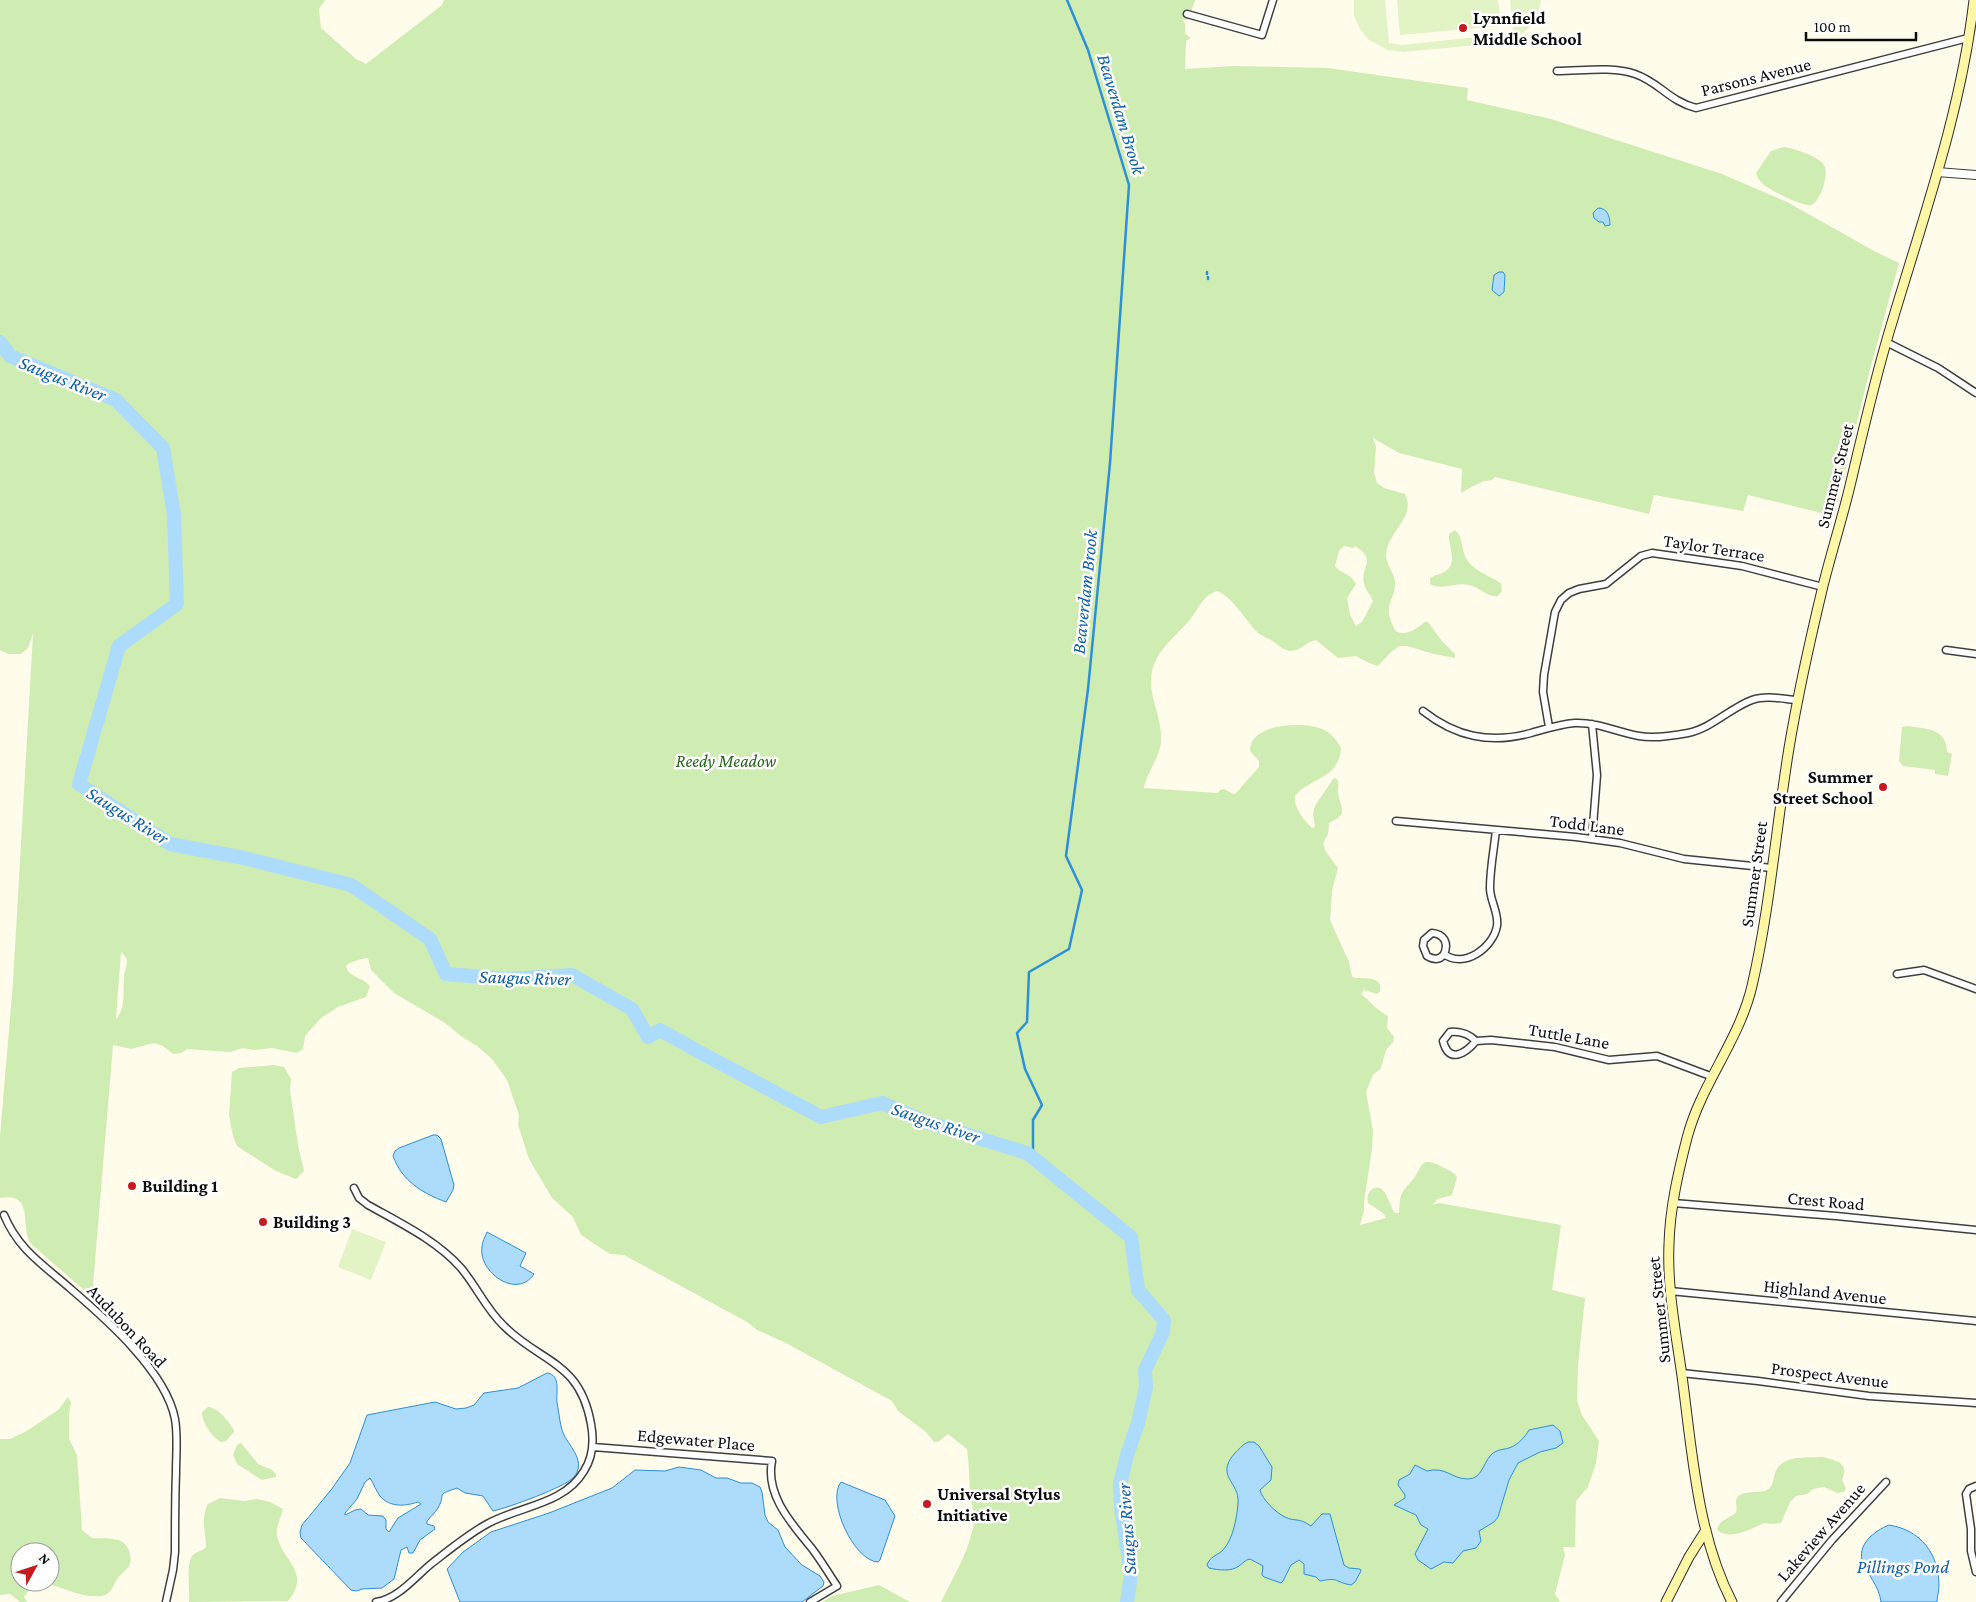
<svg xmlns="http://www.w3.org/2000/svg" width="1976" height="1602" viewBox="0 0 1976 1602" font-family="'Crimson Pro',serif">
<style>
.green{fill:#cfecb2;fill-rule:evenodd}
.pitch{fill:#e2f3c5}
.water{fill:#acdbfb;stroke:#2d8fd7;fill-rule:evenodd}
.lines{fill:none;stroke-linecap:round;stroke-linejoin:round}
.stream{stroke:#2d8fd7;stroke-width:2.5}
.river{stroke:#acdbfb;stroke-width:14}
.minor-casing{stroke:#3f3f3f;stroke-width:9}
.tertiary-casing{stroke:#3f3f3f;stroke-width:10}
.secondary-casing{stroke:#2e2e2e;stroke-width:11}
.minor{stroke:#fff;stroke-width:6}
.tertiary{stroke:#fff;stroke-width:8}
.secondary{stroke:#fff7a6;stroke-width:9}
.poi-dot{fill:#c61a1e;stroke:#fff;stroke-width:2}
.labels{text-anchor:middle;stroke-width:5;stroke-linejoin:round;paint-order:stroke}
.poi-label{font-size:18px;font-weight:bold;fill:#0c0c0c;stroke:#fff;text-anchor:start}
.street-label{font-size:18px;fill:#0c0c0c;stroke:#fff}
.park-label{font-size:18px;font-style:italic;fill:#276818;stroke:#fff}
.water-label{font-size:19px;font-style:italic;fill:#0d60a6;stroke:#fff}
</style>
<rect width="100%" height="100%" fill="#fffceb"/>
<!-- green -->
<path class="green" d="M0,0H325L319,9L321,28L356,59L366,64L442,5L444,0H1195L1188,20L1182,19L1185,24V34L1191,38L1186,41L1185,69L1233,66L1328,68L1468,88L1467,100L1551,119L1722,174L1787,202L1876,252L1899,263L1869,373L1834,516L1748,495L1743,511L1654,495L1649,514L1495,477L1492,480C1479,481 1472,487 1461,493L1462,469L1399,453L1373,438L1376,447L1374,473L1377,483L1384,488L1405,494C1416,516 1391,530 1387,549C1383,563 1394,570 1395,582C1396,600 1382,604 1393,626C1395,630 1396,632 1401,633C1410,634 1419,627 1425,622H1428L1441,640L1455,654V658L1434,654L1407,646H1400L1392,651L1378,666L1369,663L1356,656L1338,658L1316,640C1306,642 1301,651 1291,651C1284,650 1280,647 1274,642C1269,638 1262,637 1257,632C1246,621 1232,596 1217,591C1203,595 1198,610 1189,621C1169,643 1146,658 1152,692C1155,709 1162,724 1161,741C1160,758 1147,771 1144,788L1218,793L1220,790L1224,789L1233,794L1236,793L1259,767V761L1250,751C1249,723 1304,721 1322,729C1331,733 1336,739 1341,748C1339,780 1310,777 1295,796C1294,809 1303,819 1312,828L1315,827L1313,814L1315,806L1333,779L1336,778L1338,781C1339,787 1337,791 1339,797C1343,813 1346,814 1329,823L1328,834L1323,843L1326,852L1338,868L1332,891L1330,920L1349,962L1352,977C1362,980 1383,974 1380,991L1377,994L1364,990L1361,994C1371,1002 1378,1011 1388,1016L1387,1028L1394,1037L1393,1042L1386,1050L1381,1068L1373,1075L1366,1092L1373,1131L1372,1148L1364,1203V1211L1360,1225L1386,1218L1383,1213L1368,1203C1367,1199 1367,1195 1370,1191C1385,1177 1390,1208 1395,1213H1399C1400,1205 1399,1196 1404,1190C1407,1186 1411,1182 1414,1178C1422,1167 1420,1156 1441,1166C1446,1169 1454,1172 1457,1177L1452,1195L1438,1199L1432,1205L1439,1203L1561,1225L1552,1290L1585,1298L1578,1365L1577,1401L1582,1415L1599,1441L1596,1463L1588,1487L1576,1501L1575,1547H1563L1565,1555L1555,1594L1560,1602H941C952,1579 966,1557 972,1532C977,1517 971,1506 970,1491C969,1477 969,1463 967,1449L948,1434L938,1442H934L926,1432L898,1411L892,1401L784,1342L757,1330L747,1322L624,1255L610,1254L581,1235L573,1217L552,1198L529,1159L518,1125L519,1115L507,1080L492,1059L477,1046L461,1036L445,1023L394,993L371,970L368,958C363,958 349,962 346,966C349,978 363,977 370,986L366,997L338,1007L321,1018L305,1036L303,1049L297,1053L272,1048L254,1050L243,1048L230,1052L187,1049L181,1053L173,1054L163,1046L154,1043L131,1049L113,1045L92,1297L31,1244C19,1227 36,1192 0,1198V1136L13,983L33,634L28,648L21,654H8L0,650ZM1344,546L1353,548L1355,546C1378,561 1360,565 1364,584C1366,591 1371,595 1373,601L1362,622L1356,626L1350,615L1347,598L1356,584C1352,574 1341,574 1335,566L1339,551ZM121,952C123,954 127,957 127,961C127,967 124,972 124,977C123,990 126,1009 116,1019Z
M1784,147C1793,148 1822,157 1825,167C1827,174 1824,186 1821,193C1818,197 1816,204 1811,205C1804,207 1767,189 1762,183C1759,180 1757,177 1756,173L1771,151Z
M1455,530C1463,537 1461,547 1465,556C1470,569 1489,576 1501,583L1502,591L1498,596C1488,598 1479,587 1469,585C1455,582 1443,591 1430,584V578C1436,574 1444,574 1448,569C1457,561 1448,545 1449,534Z
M1908,726C1926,729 1947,728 1947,752L1952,754L1948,776L1935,774V770L1903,766L1899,761L1902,727Z
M274,1065L284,1067L291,1079L290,1090L298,1145L304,1171L296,1179L276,1171L237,1146L233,1136L229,1115L232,1072L239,1068Z
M68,1397L71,1402L69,1414V1439L77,1455L82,1530L92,1538C107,1539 127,1535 130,1555C131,1559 131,1562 129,1566C126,1571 121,1573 118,1578C112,1586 112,1595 100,1596C82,1598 61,1587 43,1582H50V1552H20V1582H35L24,1597L27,1602H20L10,1594L0,1595V1439H10L25,1432L58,1410Z
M208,1407C218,1407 229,1422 234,1430V1432L226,1441L221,1442C212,1437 202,1423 202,1412Z
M726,1435L725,1449L712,1446V1442Z
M241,1443L258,1464L272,1470L276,1474V1477L262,1480L237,1464L233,1455L237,1445Z
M1823,1457C1837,1461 1849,1462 1842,1480L1846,1489L1844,1492L1837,1493L1824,1487L1813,1489L1807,1494L1796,1496L1790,1502L1781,1523L1772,1524L1764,1523C1751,1529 1731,1540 1718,1531L1717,1528L1721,1522L1736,1513C1737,1509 1736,1505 1736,1501C1738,1489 1758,1494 1767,1490C1772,1487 1773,1482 1774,1477C1778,1454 1805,1458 1823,1457Z
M220,1498L244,1501L257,1499L270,1502L283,1509C281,1518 275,1527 277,1536C282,1561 312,1572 288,1601L189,1602C190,1591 186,1565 192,1556C196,1551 202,1552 206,1547C206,1532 200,1519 208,1504Z
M879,1585L910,1602H823L832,1596Z"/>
<!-- pitch -->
<path class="pitch" d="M1354,0H1385L1389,43L1401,45L1506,34L1513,31L1510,0H1541C1538,23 1523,38 1500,43L1403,52L1388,50L1369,40L1360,29L1354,16Z
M1397,0H1498L1501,26L1400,35Z
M352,1229L386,1242L371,1280L338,1267Z"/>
<!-- water -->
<path class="water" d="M1598,208C1607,208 1610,216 1610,225L1605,226L1603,222H1599L1594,218L1593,213Z
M1499,272H1503L1505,275L1504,292L1499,296L1492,290L1494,275Z
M433,1135H437L441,1139L454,1185L453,1190L446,1202C422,1193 402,1181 393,1156L395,1151L399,1148Z
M487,1232L526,1253L520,1266L534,1274C517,1300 478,1272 482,1247C482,1242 485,1237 487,1232Z
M547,1373C561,1375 556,1391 557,1402C558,1408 559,1415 560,1421C561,1426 562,1431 564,1435C571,1448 586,1462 574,1477C566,1487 507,1508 493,1511L483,1496L465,1493L457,1488C434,1496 447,1492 438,1508C435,1513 430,1517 427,1521V1524L434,1526L435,1529L420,1540L413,1553H409L407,1547L401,1550L394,1579L382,1588L362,1589L357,1591L351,1590L301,1538L300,1532L302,1525L331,1490L350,1463L367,1415L435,1402L456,1409L466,1408L474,1405L484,1393L518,1388ZM370,1478C374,1484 376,1491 380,1496C390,1508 406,1506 418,1502L421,1504L398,1518L389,1532L386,1529V1520L383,1516L368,1515L361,1509L355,1510L345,1515V1513L357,1499L365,1482Z
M1553,1425L1560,1431L1563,1443L1556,1448L1540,1452L1518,1463L1509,1480L1498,1517L1494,1522L1479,1531L1481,1541L1476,1548L1463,1551L1453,1563L1444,1562L1431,1569L1418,1560L1415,1554L1428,1529L1421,1525L1416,1515L1394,1505L1405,1498V1495L1398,1485L1399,1480L1410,1474L1415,1465L1427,1471C1446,1466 1451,1479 1468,1479C1482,1479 1483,1463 1491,1455C1497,1449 1502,1450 1509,1448C1518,1445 1525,1437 1529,1430Z
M1248,1442H1254L1259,1446L1272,1467L1271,1480L1260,1490C1262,1499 1276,1513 1285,1517C1295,1522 1298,1517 1311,1526L1322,1514H1330L1344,1565L1349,1568L1360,1569L1361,1571L1355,1582L1351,1585C1334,1582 1340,1577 1320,1581L1316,1577L1304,1574V1564L1299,1560L1291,1565L1283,1581L1281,1583L1264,1577L1262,1575L1263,1566L1250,1559C1245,1560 1243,1563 1239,1566C1231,1572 1218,1570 1209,1568L1207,1565C1210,1556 1217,1556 1223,1550C1233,1539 1237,1518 1238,1503C1240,1482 1215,1477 1234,1454C1239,1449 1242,1445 1248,1442Z
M679,1467L701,1470L716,1478H727L741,1483H752L760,1487L762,1492L765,1515L768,1522L778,1530L785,1547L802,1565L820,1576L824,1582L823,1586L802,1602H460L447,1569L463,1552L491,1532L549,1513L612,1488L635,1470L665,1471Z
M841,1482L885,1500L895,1516L880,1560L878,1562C854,1561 826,1501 841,1482Z
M1889,1525C1921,1530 1939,1554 1939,1586C1939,1591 1937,1597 1937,1602H1881C1879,1586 1869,1577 1863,1563C1856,1545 1874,1531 1889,1525Z"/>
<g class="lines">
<!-- stream -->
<path class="stream" d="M1207,272V274
M1208,277V279
M1033,1158V1120L1042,1105L1025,1069L1017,1033L1027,1022L1029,972L1069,949L1082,890L1066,856L1088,689L1110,463L1129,185L1088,50L1067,0"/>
<!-- river -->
<path class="river" d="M0,342L10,356L116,400L163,448L174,515L177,604L119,646L79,784L170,844L244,858L351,885L430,939L446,974L508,979L572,975L632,1009L648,1037L660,1030L705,1055L821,1117L882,1103L926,1122L1027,1153L1131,1237L1138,1290L1164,1320L1163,1332L1145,1370L1146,1387L1138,1423L1127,1455L1120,1484L1121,1507L1131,1574L1127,1602"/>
<!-- minor casing -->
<g class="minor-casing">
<path id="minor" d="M1187,14L1262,35L1273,0
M1557,71C1582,71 1611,66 1635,74C1659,82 1669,101 1696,108L1968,38
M1886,342L1938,368L1976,393
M1946,650L1976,654
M1423,711C1456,737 1490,744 1531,733C1545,729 1560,724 1575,723C1597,722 1617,732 1639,736C1654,739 1672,736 1688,733C1712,728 1730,708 1752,700C1766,695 1783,699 1798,700
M1549,727L1543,692L1544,675L1555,612L1561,600L1569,593L1579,589L1606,584L1641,556L1652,553L1666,555L1742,566L1823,587
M1396,821L1576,837L1620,843L1684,859L1772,868
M1592,839L1597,775L1592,724
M1444,954C1440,960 1434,960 1427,956L1423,946L1424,940L1432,933C1444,934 1449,943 1444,954C1464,969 1493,948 1497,926C1499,913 1490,901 1490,888C1490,869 1494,849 1496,830
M1897,974L1924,970L1976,989
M1476,1041C1469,1034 1459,1031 1450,1032L1443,1041C1449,1064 1465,1054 1476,1041L1491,1040L1555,1047L1609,1060L1657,1056L1713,1077
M354,1188L359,1198L368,1205C400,1223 436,1240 461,1268C477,1287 486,1309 504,1326C541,1363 580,1361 591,1424C594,1440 593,1457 584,1471C564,1505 519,1506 487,1524C467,1535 449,1550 431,1564C415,1577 398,1599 376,1602
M1673,1203L1836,1216L1976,1230
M4,1215C19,1251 44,1265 72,1290C107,1320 166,1372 175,1419C178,1436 176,1455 176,1472C175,1499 175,1525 175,1552L173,1570L166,1602
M1670,1291L1976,1321
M1681,1373L1758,1381L1869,1396L1976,1403
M593,1447L772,1461C765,1496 793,1525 813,1550C822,1562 829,1574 837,1586L810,1602
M1976,1486L1969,1489L1966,1494L1971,1529V1551L1976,1572
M1781,1602L1832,1540L1886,1482"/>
</g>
<!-- tertiary casing -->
<g class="tertiary-casing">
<path id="tertiary" d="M1937,172L1976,175"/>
</g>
<!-- secondary casing -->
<g class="secondary-casing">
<path id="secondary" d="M1666,1602L1689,1557L1706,1530
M1732,1602C1697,1535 1692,1450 1682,1376C1676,1333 1667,1289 1669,1244C1670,1208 1678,1173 1687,1138C1701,1084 1739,1041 1752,986C1770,908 1776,828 1789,748C1798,694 1810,640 1823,586C1831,554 1841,522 1849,490C1862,436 1874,382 1890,329C1922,221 1961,113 1974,0"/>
</g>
<!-- minor -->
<use href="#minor" class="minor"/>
<!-- tertiary -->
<use href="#tertiary" class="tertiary"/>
<!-- secondary -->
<use href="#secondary" class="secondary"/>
</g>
<!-- markers -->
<g class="poi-dot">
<circle cx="1463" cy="28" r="5"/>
<circle cx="1883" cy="787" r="5"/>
<circle cx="132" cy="1186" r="5"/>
<circle cx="263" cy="1222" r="5"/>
<circle cx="927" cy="1504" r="5"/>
</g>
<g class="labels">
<!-- poi labels -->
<g class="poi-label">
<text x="1473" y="24">Lynnfield<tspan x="1473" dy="21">Middle School</tspan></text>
<text x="1873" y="783" text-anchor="end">Summer<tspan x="1873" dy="21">Street School</tspan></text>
<text x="142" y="1192">Building 1</text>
<text x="273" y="1228">Building 3</text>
<text x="937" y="1500">Universal Stylus<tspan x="937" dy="21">Initiative</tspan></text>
</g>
<!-- street labels -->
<g class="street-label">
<text transform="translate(1756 77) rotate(-14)" y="6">Parsons Avenue</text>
<text transform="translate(1835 476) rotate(-76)" y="6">Summer Street</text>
<text transform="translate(1714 548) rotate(9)" y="6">Taylor Terrace</text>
<text transform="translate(1587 825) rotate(7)" y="6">Todd Lane</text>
<text transform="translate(1754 874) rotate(-82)" y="6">Summer Street</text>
<text transform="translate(1569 1036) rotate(10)" y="6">Tuttle Lane</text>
<text transform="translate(1826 1201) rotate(5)" y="6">Crest Road</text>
<text transform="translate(1825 1292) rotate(6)" y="6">Highland Avenue</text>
<text transform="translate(1659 1310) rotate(-96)" y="6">Summer Street</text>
<text transform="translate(127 1326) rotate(47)" y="6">Audubon Road</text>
<text transform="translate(1830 1375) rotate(7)" y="6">Prospect Avenue</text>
<text transform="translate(696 1440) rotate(5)" y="6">Edgewater Place</text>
<text transform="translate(1821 1532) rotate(-49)" y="6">Lakeview Avenue</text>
</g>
<!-- park labels -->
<g class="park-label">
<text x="726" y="767">Reedy Meadow</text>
</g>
<!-- water labels -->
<g class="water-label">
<text transform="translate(1122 114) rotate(73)" y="7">Beaverdam Brook</text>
<text transform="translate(63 378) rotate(22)" y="7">Saugus River</text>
<text transform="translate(1084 592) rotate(-84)" y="7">Beaverdam Brook</text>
<text transform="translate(128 815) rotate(32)" y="7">Saugus River</text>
<text transform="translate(525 977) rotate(2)" y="7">Saugus River</text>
<text transform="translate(936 1122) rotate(19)" y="7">Saugus River</text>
<text transform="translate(1126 1529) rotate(-94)" y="7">Saugus River</text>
<text x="1903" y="1573">Pillings Pond</text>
</g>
</g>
<!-- north arrow -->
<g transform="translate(35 1567) rotate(50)"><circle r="24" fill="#ffffff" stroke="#9e9e9e"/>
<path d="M0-4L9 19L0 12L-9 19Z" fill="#c61a1e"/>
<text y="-8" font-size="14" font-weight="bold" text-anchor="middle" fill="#0c0c0c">N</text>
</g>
<!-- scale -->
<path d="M1806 32v8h110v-8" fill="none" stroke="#0c0c0c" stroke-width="2.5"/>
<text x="1814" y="32" font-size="15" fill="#0c0c0c" stroke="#ffffff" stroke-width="4" paint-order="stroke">100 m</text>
</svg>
